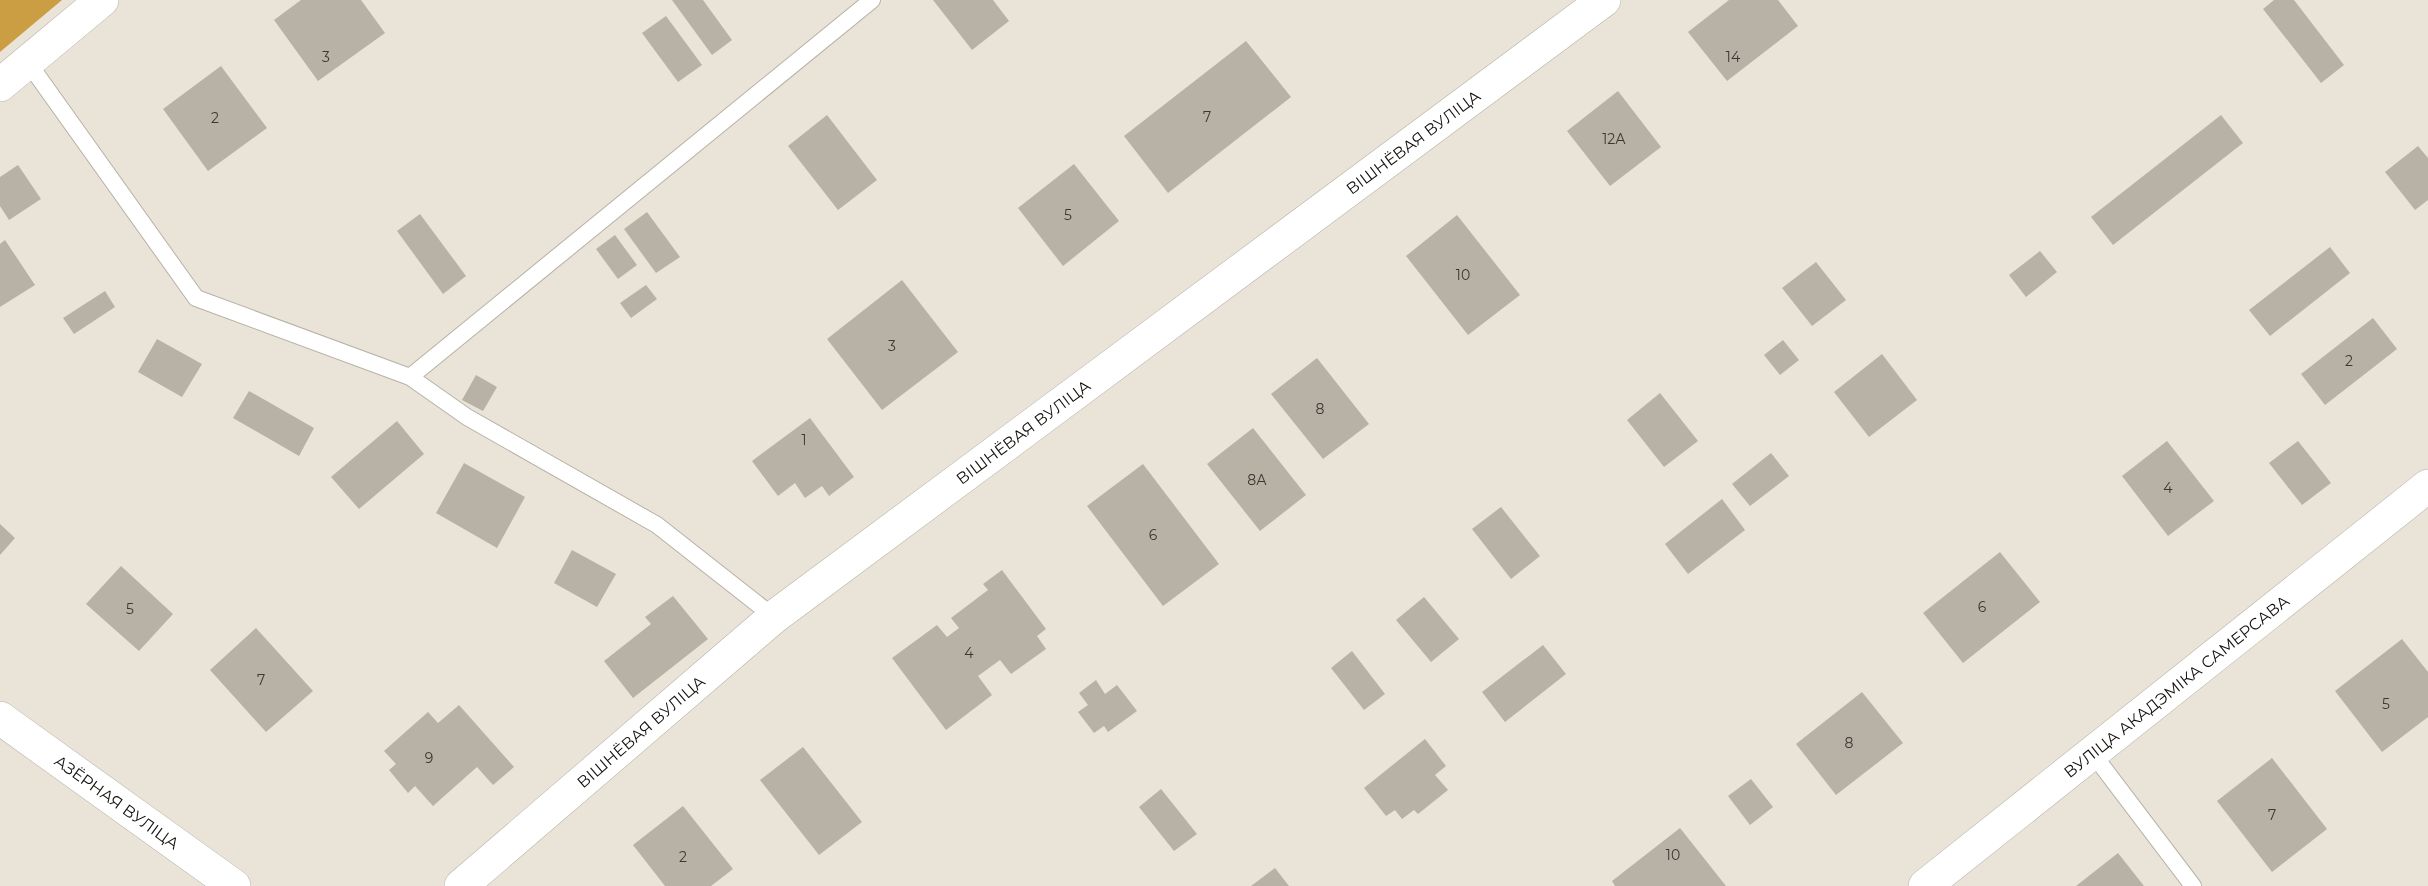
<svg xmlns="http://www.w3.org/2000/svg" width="2428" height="886" viewBox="0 0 2428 886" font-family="Montserrat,sans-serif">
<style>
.forest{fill:#cc9e43}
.building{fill:#b7b1a6}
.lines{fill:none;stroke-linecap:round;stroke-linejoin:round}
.lane-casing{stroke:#b7b1a6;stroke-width:18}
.street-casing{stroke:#b7b1a6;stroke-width:34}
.lane{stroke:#fff;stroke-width:16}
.street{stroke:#fff;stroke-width:33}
.labels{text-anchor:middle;stroke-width:5;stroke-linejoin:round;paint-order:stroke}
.number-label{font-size:14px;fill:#3b3832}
.street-label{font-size:16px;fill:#12100c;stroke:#f7f1e5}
</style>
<rect width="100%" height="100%" fill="#eae3d8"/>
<!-- forest -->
<path class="forest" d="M0,0H62L0,52Z"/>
<!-- building -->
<path class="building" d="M301,0H361L385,33L318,81L274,20Z
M672,0H703L732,40L712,55Z
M933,0H993L1009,21L972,50Z
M1729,0H1778L1798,26L1727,81L1688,32Z
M2274,0H2294L2344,65L2321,83L2263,9Z
M666,16L702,65L678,82L642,33Z
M1246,41L1291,97L1168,193L1124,136Z
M221,66L267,128L208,171L163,109Z
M1618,91L1661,147L1610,186L1567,131Z
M827,115L877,180L838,210L788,146Z
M2221,115L2243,143L2113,245L2091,217Z
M2418,146L2428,158V200L2415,210L2385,172Z
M1074,164L1119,221L1063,266L1018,208Z
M18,165L41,199L9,220L0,206V177Z
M647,212L680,257L656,273L624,229Z
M420,214L466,276L443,294L397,231Z
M1457,215L1520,295L1468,335L1406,256Z
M615,235L637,265L618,279L596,249Z
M5,240L35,285L0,307V244Z
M2330,247L2350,273L2270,336L2249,310Z
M2040,251L2057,272L2026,297L2009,275Z
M1816,262L1846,300L1812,326L1782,288Z
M902,280L958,352L882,410L827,339Z
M646,285L657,299L631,318L620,303Z
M105,291L115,307L74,334L63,318Z
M2373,318L2397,349L2325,405L2301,374Z
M157,339L202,364L182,397L138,372Z
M1783,340L1799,360L1780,375L1764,355Z
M1882,354L1917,400L1869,437L1834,392Z
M1317,358L1369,424L1323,459L1271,394Z
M476,375L497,387L483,411L462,400Z
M249,391L314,428L299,456L233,418Z
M1660,393L1698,441L1664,467L1627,420Z
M810,418L854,477L829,496L822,486L805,498L795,483L778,496L752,461Z
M397,421L424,454L359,509L331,477Z
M1253,428L1306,495L1260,531L1207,464Z
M2167,441L2214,501L2168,536L2122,476Z
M2298,441L2331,483L2302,505L2269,463Z
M1771,453L1789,476L1750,506L1732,484Z
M464,463L525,497L497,548L436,513Z
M1143,464L1219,564L1163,606L1087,506Z
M1722,499L1745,530L1688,574L1665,544Z
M1501,507L1540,556L1511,579L1472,529Z
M0,524L15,538L0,555Z
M572,550L616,574L597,607L554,583Z
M2000,552L2040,602L1963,663L1923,613Z
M121,566L173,614L139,651L86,604Z
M1002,570L1046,629L1037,636L1046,649L1011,674L1000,660L978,676L992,695L946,730L892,658L937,625L947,637L959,628L951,618L988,590L983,584Z
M673,596L708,639L633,698L604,661L651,624L645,617Z
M1424,597L1459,639L1431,662L1396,620Z
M256,628L313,691L266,732L210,670Z
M2402,639L2428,672V717L2382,752L2335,691Z
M1543,645L1566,674L1505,722L1482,692Z
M1352,651L1385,694L1364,710L1331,668Z
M1096,680L1105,694L1117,685L1137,711L1108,732L1104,726L1094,733L1078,712L1088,705L1079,693Z
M1862,692L1903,743L1836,795L1796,744Z
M459,705L514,767L493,785L477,767L433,806L415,786L408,793L389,770L396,764L384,751L428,712L438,723Z
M1425,739L1446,766L1435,775L1448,790L1418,814L1414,810L1402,819L1395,810L1386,816L1364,788Z
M803,747L862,822L819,855L760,780Z
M2272,758L2327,829L2272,872L2217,801Z
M1751,779L1773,807L1750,825L1728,796Z
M1161,789L1197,834L1174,851L1139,807Z
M683,806L733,869L711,886H665L633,845Z
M1680,828L1726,886H1615L1612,881Z
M2118,853L2144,886H2076Z
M1275,868L1289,886H1251Z"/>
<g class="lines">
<!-- lane casing -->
<g class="lane-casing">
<path id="lane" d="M27,61L196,298L410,377L467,417L657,525L774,617
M410,377L872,0
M2093,754L2193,886"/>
</g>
<!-- street casing -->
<g class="street-casing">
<g id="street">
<path d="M0,85L102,0"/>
<path id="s1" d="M0,718L234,886"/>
<path id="s2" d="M461,886L774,617L1604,0"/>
<path id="s3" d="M1925,886L2428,486"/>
</g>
</g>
<!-- lane -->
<use href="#lane" class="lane"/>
<!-- street -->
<use href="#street" class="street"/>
</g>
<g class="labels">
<!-- number labels -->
<g class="number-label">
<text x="326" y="62">3</text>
<text x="1733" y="62">14</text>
<text x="1207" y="122">7</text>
<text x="215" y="123">2</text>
<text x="1614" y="144">12А</text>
<text x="1068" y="220">5</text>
<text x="1463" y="280">10</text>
<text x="892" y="351">3</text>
<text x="2349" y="366">2</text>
<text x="1320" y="414">8</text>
<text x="804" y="445">1</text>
<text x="1257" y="485">8А</text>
<text x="2168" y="493">4</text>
<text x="1153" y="540">6</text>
<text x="1982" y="612">6</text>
<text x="130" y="614">5</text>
<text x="969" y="658">4</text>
<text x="261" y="685">7</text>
<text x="2386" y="709">5</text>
<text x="1849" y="748">8</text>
<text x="429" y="763">9</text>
<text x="2272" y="820">7</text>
<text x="1673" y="860">10</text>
<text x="683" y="862">2</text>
</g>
<!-- street labels -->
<g class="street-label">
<text dy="6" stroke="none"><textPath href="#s2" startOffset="1209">ВІШНЁВАЯ ВУЛІЦА</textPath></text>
<text dy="6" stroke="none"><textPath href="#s2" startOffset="723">ВІШНЁВАЯ ВУЛІЦА</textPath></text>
<text dy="6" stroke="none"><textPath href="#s3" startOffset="321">ВУЛІЦА АКАДЭМІКА САМЕРСАВА</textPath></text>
<text dy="6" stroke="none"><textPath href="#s2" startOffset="237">ВІШНЁВАЯ ВУЛІЦА</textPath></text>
<text dy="6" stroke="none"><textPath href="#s1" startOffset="144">АЗЁРНАЯ ВУЛІЦА</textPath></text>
</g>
</g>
</svg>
